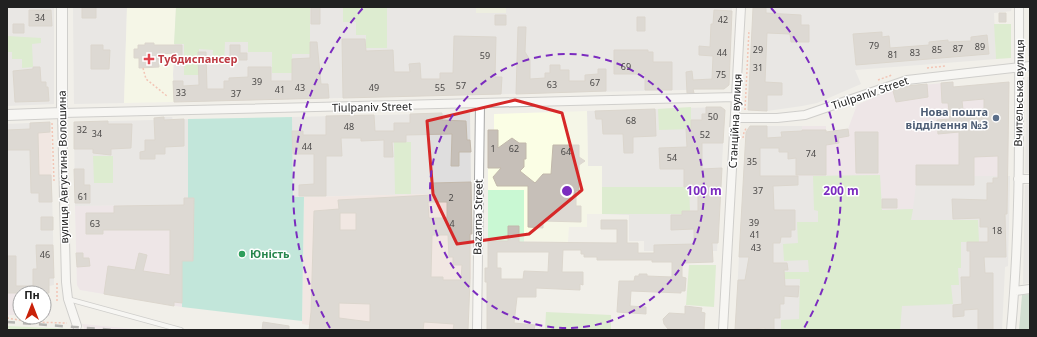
<svg xmlns="http://www.w3.org/2000/svg" width="1037" height="337" viewBox="0 0 1037 337" font-family="'Noto Sans',sans-serif">
<style>
.residential{fill:#dfdede}
.commercial{fill:#f1ddd9}
.industrial{fill:#eadbe5}
.education{fill:#fbfee5}
.farmland{fill:#e9eed5}
.grass{fill:#c6e8b2}
.cemetery{fill:#abc9b3}
.park{fill:#c9f8d3}
.pitch{fill:#8bdcc7}
.building{fill:#c6bfb8;stroke:#c2b8ab;fill-rule:evenodd}
.lines{fill:none;stroke-linecap:round;stroke-linejoin:round}
.service-casing{stroke:#a8a8a8;stroke-width:5.5}
.minor-casing{stroke:#a8a8a8;stroke-width:10}
.tertiary-casing{stroke:#a8a8a8;stroke-width:12}
.path{stroke:#f49377;stroke-width:1.5;stroke-dasharray:2 2;stroke-linecap:butt}
.service{stroke:#fff;stroke-width:4}
.minor{stroke:#fff;stroke-width:8}
.tertiary{stroke:#fff;stroke-width:10}
.rail{stroke:#6f6f6f;stroke-width:2.5;stroke-dasharray:8 8;stroke-linecap:butt}
.marked{fill:none;stroke:#d62828;stroke-width:3;stroke-linejoin:round}
.ring{fill:none;stroke:#7b2cbf;stroke-width:2;stroke-dasharray:7 5}
.health-dot{fill:#e0444e;stroke:#fff;stroke-width:1.5}
.service-dot{fill:#5c6f8a;stroke:#fff;stroke-width:1.5}
.leisure-dot{fill:#2e9e5b;stroke:#fff;stroke-width:1.5}
.labels{text-anchor:middle;stroke-width:3;stroke-linejoin:round;paint-order:stroke}
.number-label{font-size:9px;fill:#4a4847}
.health-label{font-size:11px;font-weight:bold;fill:#be3a42;stroke:#fff;text-anchor:start}
.street-label{font-size:11px;fill:#212121;stroke:#fff}
.service-label{font-size:11px;font-weight:bold;fill:#4e5e75;stroke:#fff;text-anchor:end}
.leisure-label{font-size:11px;font-weight:bold;fill:#27864d;stroke:#fff;text-anchor:start}
.centre{fill:#7b2cbf;stroke:#fff;stroke-width:2}
.ring-label{font-size:12px;text-anchor:middle;font-weight:bold;fill:#7b2cbf;stroke:#fff;stroke-width:3;stroke-linejoin:round;paint-order:stroke}
</style>
<rect width="100%" height="100%" fill="#f1efe9"/>
<!-- residential -->
<path class="residential" d="M7,7H54V104L7,106Z
M73,7H127L124,103L74,104Z
M176,7H732L729,85L724,89L174,102L173,74Z
M753,7H1012L1011,11L994,13L996,59L855,70L861,84L817,103L802,106L767,111L748,110Z
M1029,7L1030,56H1028L1029,28Z
M1027,77H1030V173H1025Z
M721,107L725,110L717,251H644V241H629V215L602,214V166H588L587,111Z
M470,113L471,182L432,183V194L293,197L292,117Z
M164,117H172L173,120L188,119V198L184,205L75,206L74,122L154,120V118Z
M30,123L31,187H52L54,285L49,286H16L7,256V124Z
M767,126H802V149L796,175H880L916,185L974,176H1010L1008,266L1005,267L1002,330H735L745,147H767Z
M1025,185H1030V283L1023,284Z"/>
<!-- commercial -->
<path class="commercial" d="M48,122L51,132L52,187H31L30,123Z
M471,182V279L461,278L459,324L454,323L453,330H342L302,324L304,197L431,194L432,183Z"/>
<!-- industrial -->
<path class="industrial" d="M953,82L954,87L1009,82L1008,176H974L916,185L913,209L882,210L880,175L796,176V149H802V126H826V132L848,129L857,105L893,89L903,87Z
M182,205V307L80,290L77,285L75,206Z
M7,256H16L17,303H20V315H7Z
M49,302L50,316H44V303Z
M82,324L134,329L142,330H85Z"/>
<!-- education -->
<path class="education" d="M127,7H176L173,74L174,102L124,103Z
M587,111L588,166H602V214H587V227H569L568,242L488,241V168H498V130H494V114Z"/>
<!-- farmland -->
<path class="farmland" d="M476,7H506V13H476Z"/>
<!-- grass -->
<path class="grass" d="M176,7H310V54H292V73H272V52H248V42H225L224,65L212,64L213,50L199,49V75H184V44H174Z
M343,7H387V48H366V35H356V22H343Z
M994,24H1011V58L996,59Z
M7,36L41,38V43L32,44L33,67L22,68V59H12V52H7Z
M691,107V129L659,130L658,109Z
M394,142H411V194H395Z
M93,156H113V183H94Z
M880,175L882,210L913,209L911,220H978L979,242H961V268H958L959,285H951L953,304L902,306L900,330H781V320L799,319L800,279H771V272H809L808,260L784,261L783,244L798,243L797,222H818V211L814,210L813,176Z
M602,187H689L690,211H682V214H602Z
M689,265H716L714,307L686,305Z
M546,312L611,315V330H545Z
M7,326L72,329V330H7Z"/>
<!-- cemetery -->
<path class="cemetery" d="M1030,294V330H1019L1022,295Z"/>
<!-- park -->
<path class="park" d="M488,190H524V242L488,241Z"/>
<!-- pitch -->
<path class="pitch" d="M292,117L293,197H304L302,321L182,307V205H184V198H188V119Z"/>
<!-- building -->
<path class="building" d="M82,7H96V18H82Z
M311,7H320V24H311Z
M753,8H766V13L801,15V25H809V42H791L790,34L767,33L765,82L782,83V95H767V111L748,110Z
M29,10H51L52,26H29Z
M714,10L732,11L729,85L724,89H693L694,93H687L686,72L692,71L693,80L712,79L713,56L699,55V46L710,47L711,24H713Z
M999,13H1006V22H999Z
M495,15H506V25H495Z
M637,17H645V31H637Z
M13,24H24V33H13Z
M518,27H526L525,52L530,60V79L545,78V73H550V65H560V70H569V81H585V75L598,74V69H606V91L516,94Z
M882,32V37L889,36L890,48L929,45V42L948,40V42L971,41V37L987,35L989,54L856,65L853,34Z
M454,36L496,37L495,77H502L501,94L343,98L342,39H365L366,51L393,50L394,72H410L409,64L420,63L421,79H440V73H453Z
M310,42H317L321,84H328L329,98L174,102L173,81H183V86L199,85L198,52H206L207,89H224V81H229V78L248,77V67H271V81H292V59L310,58Z
M145,43H154V45H182V56L175,55V53L158,54L159,67L139,68V58H134V49H138V45H145Z
M91,45H103V50H110L109,69H91Z
M230,45H240V53H247V60H230Z
M614,50H648V52H653V62H672V90H645V74H614Z
M33,67H40L41,82H46V87H48L49,101L15,102L13,71L33,69Z
M953,82V87L1009,82L1007,214H1005L1006,257H984L985,273H993V330H978V309L964,310V316L953,317V305L962,304L961,277H970V251H967V242H988V227H980V218L953,219L952,199L987,200V183H993V178H998V156L974,157V185H916V165H959V132L938,134L937,120L950,119L948,103H942L941,83ZM984,99V116L964,118L962,101Z
M927,84L928,97L896,102L893,91L905,86Z
M706,107H721L725,110L723,143H702V169L722,168L718,243H712L713,262L682,263V277L686,278L685,291H681V293L631,291L630,306L646,307V314L617,312L619,281H634L635,276H639V274H647V276L672,277V262H652V260H597V257H584V254H581V250H563L562,272H583V285L580,284V290L536,288V297H517L514,323L535,325L534,330H487V282H485V268H488V241H508V226H519V242L617,243V229H601V220H627V243H638V253H654V245L694,244V229L671,230V215H682V211H698V187H684V169H660L659,148L687,147L686,129H691V120H702V114H706ZM497,252H549L548,272L524,271L523,279H501V268H497Z
M655,109L656,136L633,137V153H624L623,134H603L602,119H596L595,111Z
M442,113V120L466,121L467,140H470L471,152H459V166H451L452,134L406,135V142H392L393,157H384V140L361,141V138H341L342,156H326V196H299V185L314,184V154H293L292,131H303V135H326V116L374,115L375,131H394V123H410V114Z
M164,117V120L184,119V146L165,147V154H155V159H140V152L145,151V140H155L154,118Z
M108,121V124H132L131,148L111,149V155L93,153V149H74V122Z
M50,122V132L38,133L39,175H51L52,202H39V193H31L30,150H7V130L30,129V123Z
M750,126H767V138L782,137L781,132L802,131V130H826V132L848,129L849,136L838,138L839,143L826,145V175H796V158L788,159V152H779V148H760V176H798V185L773,186L774,210H795V230H791V237H781L780,243H773V263H787L788,270H784L785,286H799L798,297L784,296V304H780V318H774V330H765V328L735,330L738,280H745L749,257H739L746,132Z
M488,130H498V148L512,138L519,143H526V159H524V167L520,171L535,183L543,174H551L553,145H579V157L585,161L579,165V191H576V206H581V222L543,221V228L528,227V186H497L493,177L501,168H488Z
M855,132H878V173H856Z
M74,169H84V185H90V203H75Z
M471,182L472,234H470V281L468,330H453L454,324L424,322L423,330H309L311,312L314,211L339,209L338,200L432,195V183ZM428,202H447V218H429ZM340,213H356V230H340ZM432,235H448L449,257H453V265H462L461,280H443V277H431ZM339,303L370,304V322L339,318Z
M184,198H194L193,261H182V303L174,302V306L104,294L108,266L135,270L139,253L147,255L143,271L170,275V230H103V234H86V213H114V206L184,205Z
M882,199H897V208H882Z
M41,217H53V230H41Z
M36,245H53L54,278H49V293H7V256H16V286H33V269H37Z
M76,253H83V258H89L90,266L77,267Z
M685,306L702,308L701,312L705,313L704,330L668,329L664,324L663,319L669,313L685,314Z
M263,322L289,326V330H262Z"/>
<g class="lines">
<!-- service casing -->
<g class="service-casing">
<path id="service" d="M68,299L181,330"/>
</g>
<!-- minor casing -->
<g class="minor-casing">
<path id="minor" d="M735,118H777L805,115L907,80L1030,66
M1018,179H1030
M1015,291L1030,289
M77,326L68,299L66,282L62,113L736,97
M477,330L480,104
M723,330L741,7
M1011,330C1021,223 1019,114 1019,7"/>
</g>
<!-- tertiary casing -->
<g class="tertiary-casing">
<path id="tertiary" d="M7,115L62,113V7"/>
</g>
<!-- path -->
<path class="path" d="M143,68L146,79L167,96
M927,68L945,66
M878,80L892,75
M745,110L749,30
M52,123L54,181
M743,138L744,132L747,127
M57,283V303
M7,318L31,322L67,323"/>
<!-- service -->
<use href="#service" class="service"/>
<!-- minor -->
<use href="#minor" class="minor"/>
<!-- tertiary -->
<use href="#tertiary" class="tertiary"/>
<!-- rail -->
<path class="rail" d="M7,322L115,330"/>
</g>
<!-- marked area -->
<path d="M0 0H1037V337H0ZM515,100L562,113L582,190L529,234L457,244L433,194L427,121Z" fill="#f1efe9" fill-opacity=".55" fill-rule="evenodd"/>
<path class="marked" d="M515,100L562,113L582,190L529,234L457,244L433,194L427,121Z"/>
<!-- distance rings -->
<g class="ring">
<circle cx="567" cy="191" r="137"/>
<path d="M330 328A274 274 0 0 1 363 8M771 8A274 274 0 0 1 804 328"/>
</g>
<!-- markers -->
<path class="health-dot" d="M147 53h4v4h4v4h-4v4h-4v-4h-4v-4h4z"/>
<circle class="service-dot" cx="996" cy="118" r="4"/>
<circle class="leisure-dot" cx="242" cy="254" r="4"/>
<g class="labels">
<!-- number labels -->
<g class="number-label">
<text x="40" y="21">34</text>
<text x="723" y="23">42</text>
<text x="874" y="49">79</text>
<text x="980" y="50">89</text>
<text x="958" y="52">87</text>
<text x="758" y="53">29</text>
<text x="937" y="53">85</text>
<text x="722" y="56">44</text>
<text x="915" y="56">83</text>
<text x="893" y="58">81</text>
<text x="485" y="59">59</text>
<text x="626" y="70">69</text>
<text x="758" y="71">31</text>
<text x="721" y="78">75</text>
<text x="257" y="85">39</text>
<text x="595" y="86">67</text>
<text x="552" y="88">63</text>
<text x="461" y="89">57</text>
<text x="300" y="91">43</text>
<text x="374" y="91">49</text>
<text x="440" y="91">55</text>
<text x="280" y="93">41</text>
<text x="181" y="96">33</text>
<text x="236" y="97">37</text>
<text x="713" y="120">50</text>
<text x="631" y="124">68</text>
<text x="349" y="130">48</text>
<text x="82" y="133">32</text>
<text x="97" y="137">34</text>
<text x="705" y="138">52</text>
<text x="307" y="150">44</text>
<text x="493" y="152">1</text>
<text x="514" y="152">62</text>
<text x="566" y="155">64</text>
<text x="811" y="157">74</text>
<text x="672" y="161">54</text>
<text x="752" y="165">35</text>
<text x="758" y="194">37</text>
<text x="83" y="200">61</text>
<text x="451" y="201">2</text>
<text x="754" y="226">39</text>
<text x="95" y="227">63</text>
<text x="452" y="227">4</text>
<text x="997" y="234">18</text>
<text x="755" y="238">41</text>
<text x="756" y="251">43</text>
<text x="45" y="258">46</text>
</g>
<!-- health labels -->
<g class="health-label">
<text x="158" y="63">Тубдиспансер</text>
</g>
<!-- street labels -->
<g class="street-label">
<text transform="translate(870 93) rotate(-19)" y="4">Tiulpaniv Street</text>
<text transform="translate(1019 93) rotate(-89)" y="4">Вчительська вулиця</text>
<text transform="translate(372 107) rotate(-1)" y="4">Tiulpaniv Street</text>
<text transform="translate(735 121) rotate(-87)" y="4">Станційна вулиця</text>
<text transform="translate(63 167) rotate(-91)" y="4">вулиця Августина Волошина</text>
<text transform="translate(478 217) rotate(-89)" y="4">Bazarna Street</text>
</g>
<!-- service labels -->
<g class="service-label">
<text x="988" y="116">Нова пошта<tspan x="988" dy="13">відділення №3</tspan></text>
</g>
<!-- leisure labels -->
<g class="leisure-label">
<text x="250" y="258">Юність</text>
</g>
</g>
<circle cx="567" cy="191" r="6" class="centre"/>
<g class="ring-label">
<text x="704" y="195">100 m</text>
<text x="841" y="195">200 m</text>
</g>
<!-- border -->
<rect width="1037" height="337" fill="none" stroke="#212121" stroke-width="16"/>
<!-- north arrow -->
<g transform="translate(32 305)"><circle r="19" fill="#ffffff" stroke="#a6a6a6"/>
<path d="M0-3L7 15L0 10L-7 15Z" fill="#c92109"/>
<text y="-6" font-size="11" font-weight="bold" text-anchor="middle" fill="#212121">Пн</text>
</g>
</svg>
